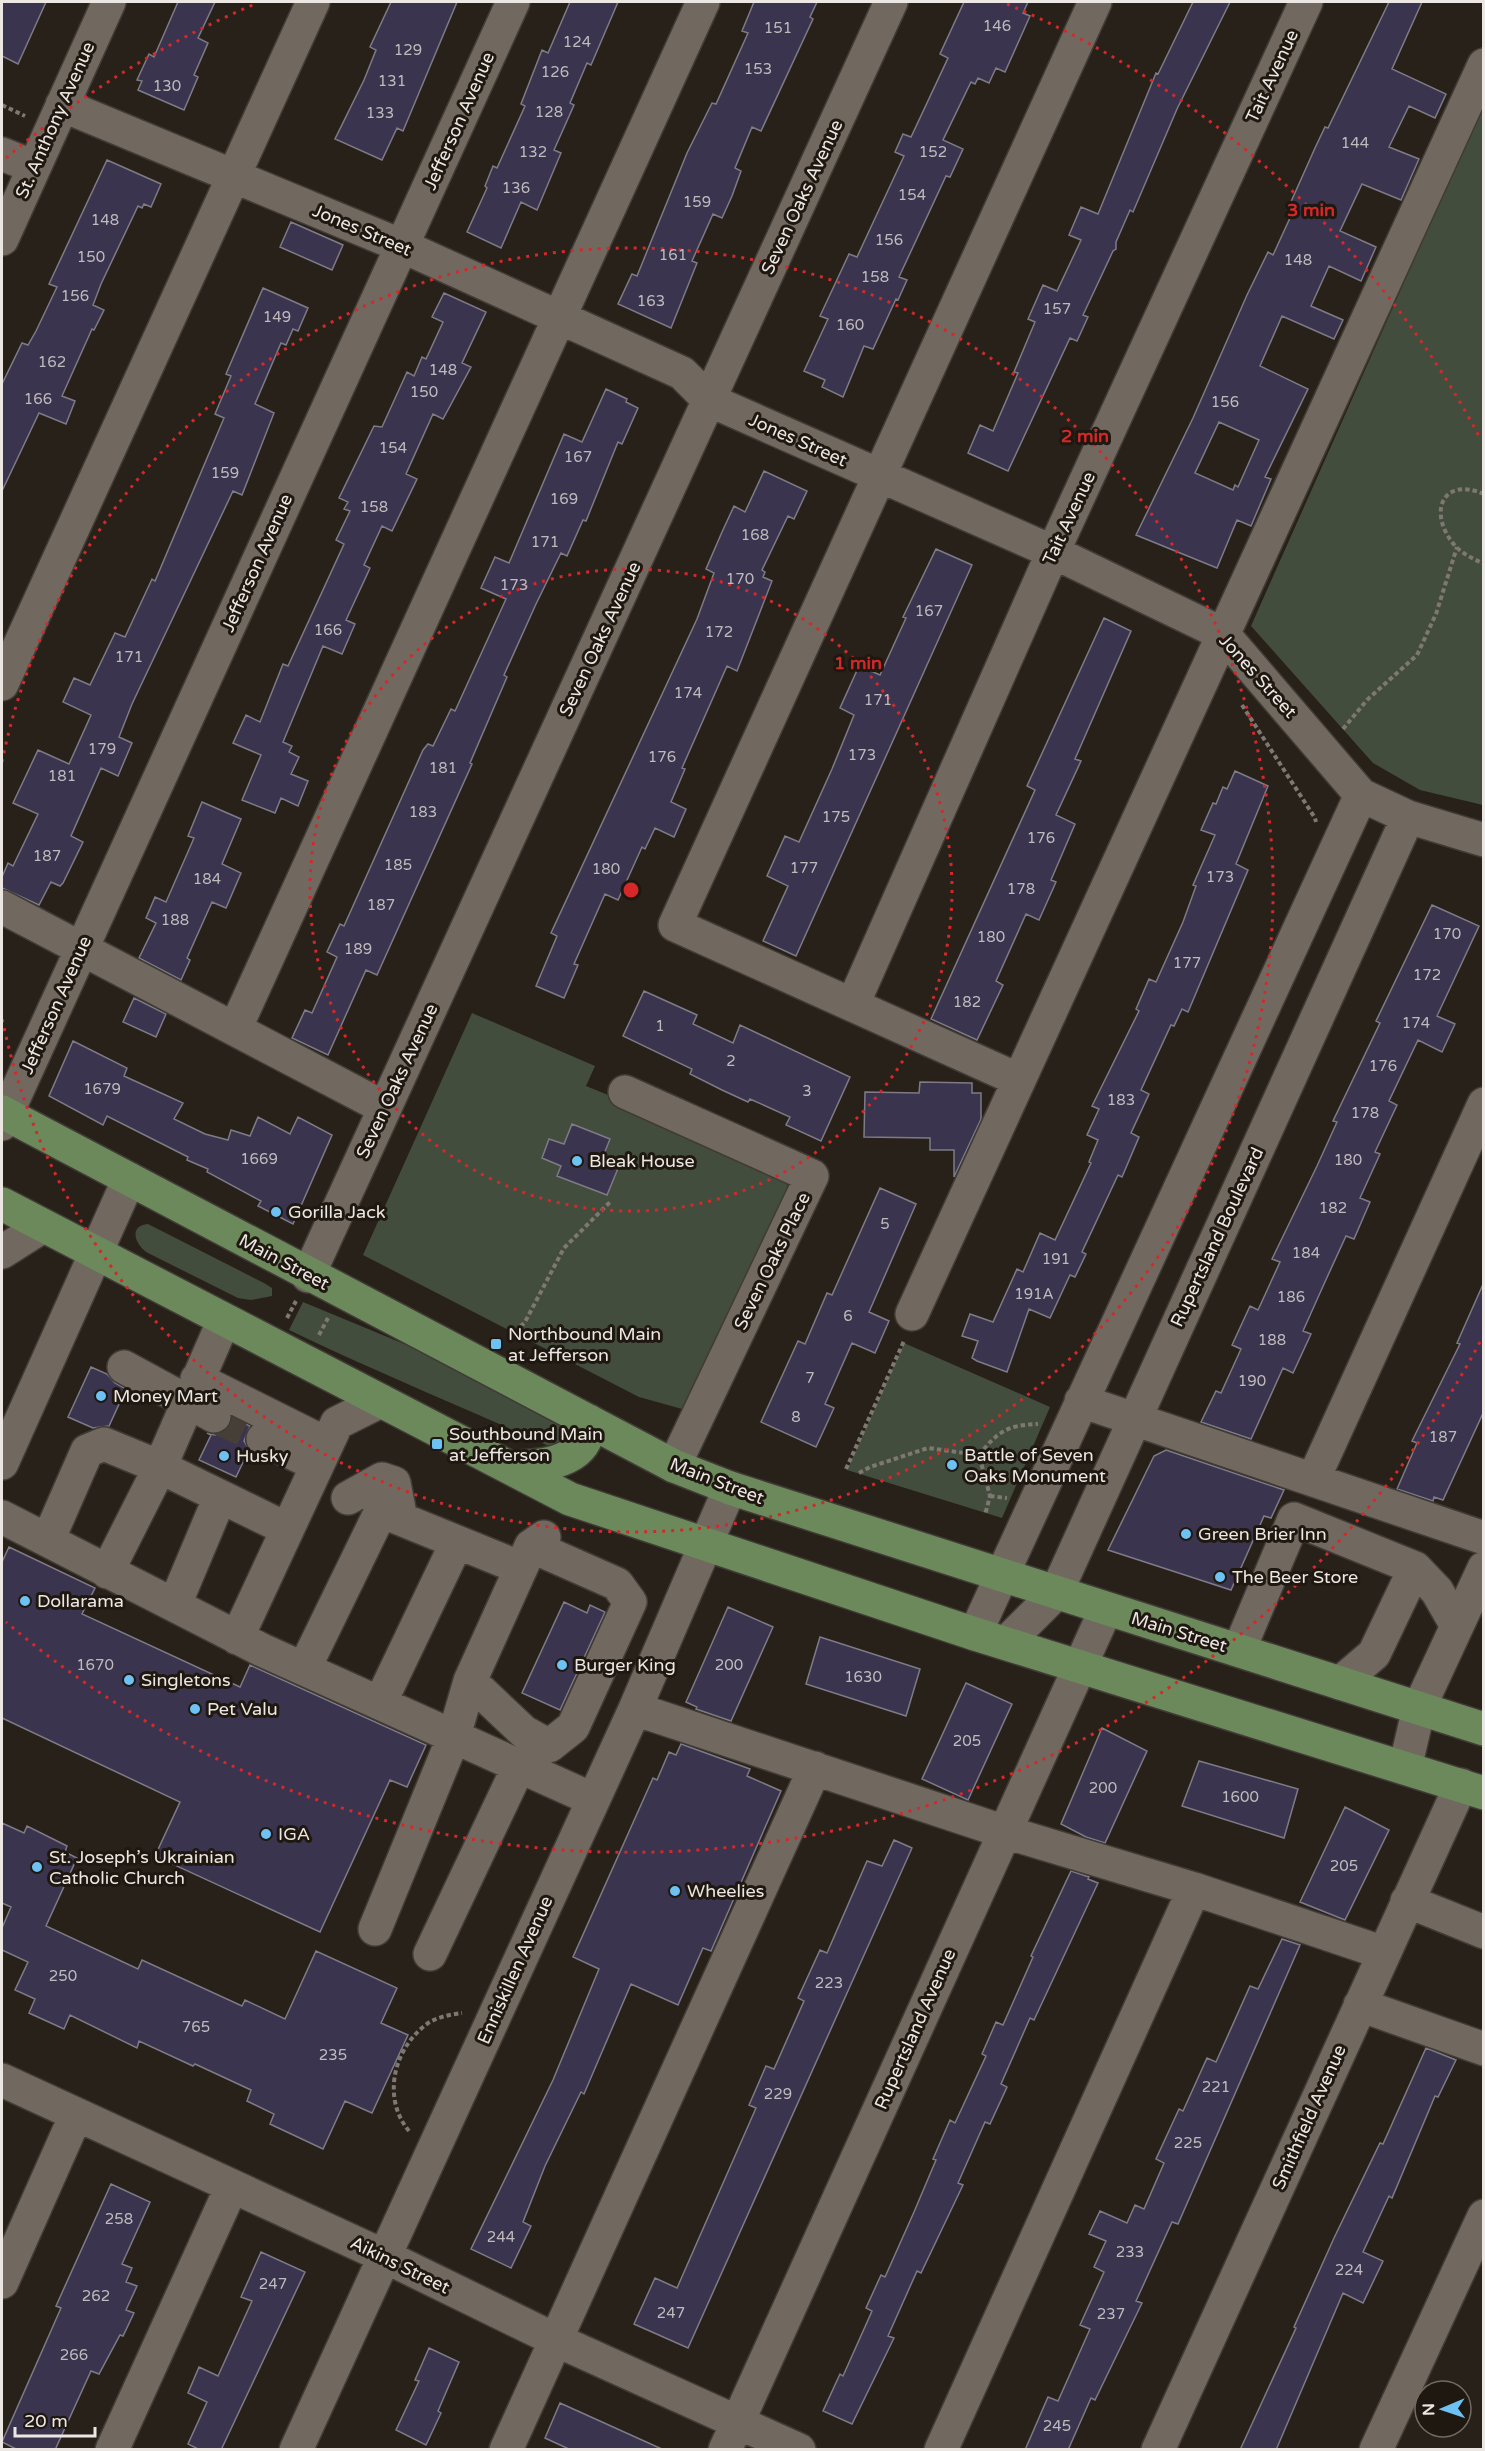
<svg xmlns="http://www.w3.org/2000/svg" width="1485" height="2451" viewBox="0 0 1485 2451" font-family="'Varela Round',sans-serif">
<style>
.green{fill:#434d3d}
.building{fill:#3a344e;stroke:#7e7b87;stroke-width:1.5;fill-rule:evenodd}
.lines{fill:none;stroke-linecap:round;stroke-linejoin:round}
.minor-tunnel{stroke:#453f38;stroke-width:33;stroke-dasharray:33 16;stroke-linecap:butt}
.minor-casing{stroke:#413b36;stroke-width:36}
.major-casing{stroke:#413b36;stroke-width:36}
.path{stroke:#7e7872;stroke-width:4;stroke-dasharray:4.5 3;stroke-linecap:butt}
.minor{stroke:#716960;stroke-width:33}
.major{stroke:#6c895c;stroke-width:33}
.ring{fill:none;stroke:#d62828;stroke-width:3;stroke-dasharray:3 6}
.poi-dot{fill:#6dc2f3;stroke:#1f1811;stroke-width:2}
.labels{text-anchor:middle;stroke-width:6;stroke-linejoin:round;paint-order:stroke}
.number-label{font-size:15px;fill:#c0babd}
.street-label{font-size:18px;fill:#ece7e2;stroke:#1f1811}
.poi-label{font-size:18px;fill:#ece7e2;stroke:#1f1811;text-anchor:start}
.centre{fill:#d62828;stroke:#1f1811;stroke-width:3}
.ring-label{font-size:18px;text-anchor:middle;font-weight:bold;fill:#d62828;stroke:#1f1811;stroke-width:6;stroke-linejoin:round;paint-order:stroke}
</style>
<rect width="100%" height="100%" fill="#28211a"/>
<!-- green -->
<path class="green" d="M1483,105V805L1420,790L1373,763L1251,626Z
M472,1013L595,1066L586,1086L766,1159L786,1180L790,1196L693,1412L639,1397L363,1255Z
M148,1224L264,1283L272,1288V1296L251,1300L238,1298L148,1253C135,1245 128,1226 148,1224Z
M303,1302L426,1353L575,1434L553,1448C465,1408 376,1372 289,1330Z
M904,1343L1050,1407L1002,1518L847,1470Z"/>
<!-- building -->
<path class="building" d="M2,2H46L18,64L2,56Z
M178,2H215L198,38L208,43L194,75L198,77L184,110L138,90L142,81L137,80L149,54L154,57Z
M391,2H457L403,131L397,128L382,160L335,139L364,80L376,50L370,47Z
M570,2H618L591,65L587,63L570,103L574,105L554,150L561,153L537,210L521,202L501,248L467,232L487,188L485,186L493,166L497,168L525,106L521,104L542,50L548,53Z
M754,2H817L810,17L813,19L761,131L752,127L735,168L741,171L732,196L722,218L713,214L692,261L697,263L671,328L618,304L632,274L637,276L687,153L712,103L716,104L748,33L742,31Z
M964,2H1028L1023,13L1030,16L1005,72L996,68L989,83L978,78L975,84L971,82L943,140L963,149L950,177L946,176L899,277L907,280L898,300L896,299L873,349L864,346L843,397L822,387L825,380L804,371L828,319L820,316L849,254L857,257L904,156L895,152L903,134L911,137L948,58L940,54Z
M1193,2H1230L1177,109L1133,212L1130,210L1116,242V249L1113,251L1083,315L1088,317L1077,341L1070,338L1008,471L968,453L980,425L993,431L1018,373L1014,372L1035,322L1028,319L1043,285L1057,291L1081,240L1069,235L1081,207L1098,214L1156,73L1158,74Z
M1389,2H1422L1392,69L1446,94L1435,118L1409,106L1389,147L1419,159L1401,200L1362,184L1340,231L1376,247L1361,281L1329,266L1311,306L1343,320L1334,339L1282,316L1260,366L1308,389L1265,477L1271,479L1251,526L1237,520L1217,568L1136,535L1193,418L1247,295L1268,252L1273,255L1295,207L1290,204L1315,148L1325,127L1328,128ZM1219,422L1259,440L1238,487L1235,485L1233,490L1195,473Z
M107,160L161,184L151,207L144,204L142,208L138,206L101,284L93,305L104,310L94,330L92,329L62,396L75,401L66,424L39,413L2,491V384L22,343L28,345L36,331L57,287L49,284Z
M291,222L343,245L332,270L280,247Z
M263,288L308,308L298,331L293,329L286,345L281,343L255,404L274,413L242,495L233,491L132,704L119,737L132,743L118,776L101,768L71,836L83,842L63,883L60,886L51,882L39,905L2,888V877L8,863L13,866L38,814L13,803L38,750L69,764L91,715L63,702L74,678L90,685L115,633L125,637L152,579L155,581L224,418L215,414L231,376L226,374Z
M444,293L486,312L462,363L471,367L443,419L433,414L406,474L417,479L392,531L382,526L364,565L370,568L346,620L355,624L342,654L323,646L283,742L292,746L289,752L299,757L291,774L308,781L298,806L281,798L275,813L242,800L261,755L233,743L246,715L260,722L283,664L288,666L344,544L336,540L350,511L344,509L348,502L339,498L374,426L382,427L407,372L414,376L422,357L426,359L443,322L432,317Z
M606,389L627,399L626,402L638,408L622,444L618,442L586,521L583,520L567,556L561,553L536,604L504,675L507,677L470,763L472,764L377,975L366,970L328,1055L292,1038L305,1010L312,1013L337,957L327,952L340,924L344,926L423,750L428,744L433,746L451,709L455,711L506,599L481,588L495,557L509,563L564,434L582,442Z
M764,471L807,491L794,519L788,516L762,570L765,572L763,577L772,581L737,671L727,666L682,768L685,769L671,802L686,809L674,837L655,828L645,849L642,847L618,900L605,894L574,964L578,965L564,998L536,986L557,936L551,933L697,619L714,573L706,569L722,532L734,506L745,512Z
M936,549L972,565L796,956L763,941L788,886L767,876L785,836L799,842L832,769L854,715L840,708L859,666L880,675L906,618L903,617Z
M1104,618L1131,631L1075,759L1081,761L1056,815L1075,824L1051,880L1056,882L1039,920L1026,914L996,981L1003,985L977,1040L931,1019L1035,790L1027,786Z
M1235,771L1268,786L1236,864L1248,870L1188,1012L1182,1009L1174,1026L1171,1025L1141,1090L1149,1094L1131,1133L1139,1137L1122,1177L1118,1175L1082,1252L1086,1254L1075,1277L1070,1275L1050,1318L1029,1309L1007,1372L977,1361L972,1358L978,1341L962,1336L970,1314L993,1322L1017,1269L1023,1272L1040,1233L1055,1240L1091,1163L1089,1162L1098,1140L1087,1135L1099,1109L1092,1106L1139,1011L1136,1009L1149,979L1156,982L1183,922L1196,886L1193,885L1215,835L1201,830L1213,803L1216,804L1223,787L1227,789Z
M202,802L241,819L222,864L241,873L226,908L212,902L187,958L190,960L181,980L139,958L156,923L146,918L155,897L166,902L194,838L188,836Z
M1432,905L1479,926L1437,1016L1455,1024L1442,1052L1418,1040L1389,1101L1397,1105L1375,1152L1380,1154L1360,1198L1370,1202L1354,1239L1346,1236L1324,1284L1303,1331L1311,1334L1293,1373L1283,1368L1251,1439L1201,1422L1216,1391L1221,1393L1241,1349L1232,1345L1250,1306L1258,1310L1280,1262L1272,1259L1317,1166L1337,1122L1333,1121L1380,1023L1376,1021Z
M644,991L697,1015L693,1024L733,1043L740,1025L850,1077L821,1141L786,1125L790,1117L750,1099L748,1102L722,1090L690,1074L692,1069L623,1036Z
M134,998L166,1014L156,1037L123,1022Z
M73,1041L127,1068L124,1076L183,1103L174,1119L205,1134L228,1140L231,1130L250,1136L258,1117L290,1134L298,1117L332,1135L293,1224L258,1206L261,1201L207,1172L208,1169L187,1160L188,1157L107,1116L103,1125L49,1096Z
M920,1082L972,1083V1093H981V1119L954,1177V1150H930V1138L864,1137L865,1092L919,1093Z
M572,1124L610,1139L602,1159L619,1166L607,1195L557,1176L561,1166L542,1158L549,1139L564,1144Z
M880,1188L916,1204L869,1312L889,1321L875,1353L852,1343L825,1404L834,1408L816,1447L761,1422L798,1341L805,1344L827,1293L832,1295Z
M1484,1282V1411L1443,1500L1434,1497L1433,1501L1397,1489L1417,1443L1412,1441L1460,1344L1457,1343Z
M91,1367L107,1374L115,1383L126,1389L109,1426L93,1428L68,1417Z
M232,1418L250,1426L244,1441L252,1454L248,1452L236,1477L199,1460L211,1435L207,1433L215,1435L224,1432Z
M1166,1450L1284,1490L1271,1518L1264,1516L1231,1590L1108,1550L1154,1456Z
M9,1547L95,1588L82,1614L240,1687L250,1665L426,1745L407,1787L390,1780L320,1932L155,1856L180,1802L2,1718V1562Z
M564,1602L587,1613L590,1605L605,1612L560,1710L522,1693Z
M728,1607L773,1627L731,1721L696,1709L697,1707L686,1702Z
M820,1637L920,1669L906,1716L806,1684Z
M966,1683L1012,1704L968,1800L922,1779Z
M1102,1728L1147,1751L1105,1843L1086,1837L1061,1824Z
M681,1744L750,1769L747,1776L781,1791L711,1951L703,1948L678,2005L631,1984L584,2094L581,2092L545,2166L523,2222L531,2226L511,2268L471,2249L553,2080L599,1969L573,1957L653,1778L657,1780L669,1752L676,1755Z
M1199,1761L1298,1789L1284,1838L1182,1806Z
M1345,1807L1389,1830L1345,1920L1300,1902Z
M2,1823L24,1833L27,1826L67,1846L65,1852L77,1858L46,1926L138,1969L142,1960L242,2006L245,2000L285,2019L316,1951L397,1988L381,2023L408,2035L372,2113L345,2101L323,2149L270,2124L274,2114L247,2101L251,2090L195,2064L193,2066L139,2041L137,2048L70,2015L64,2029L29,2013L35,1999L15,1990L28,1962L2,1950V1928L11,1907L2,1903Z
M894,1840L912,1848L688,2348L634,2324L655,2278L677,2288L756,2108L749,2105L766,2066L774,2069L804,2001L798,1998L820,1950L827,1953L867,1861L882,1866Z
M1071,1871L1089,1877L1088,1879L1098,1883L1034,2020L1030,2018L1001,2084L1007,2087L990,2124L985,2122L958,2183L963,2185L921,2273L917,2271L888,2336L894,2338L852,2424L823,2411L840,2374L843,2376L872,2311L866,2308L881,2275L885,2277L914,2212L936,2160L933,2159L950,2120L955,2123L986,2056L982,2054L996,2022L1003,2025L1033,1957L1031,1956Z
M1282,1939L1300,1945L1178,2224L1172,2222L1136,2301L1142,2303L1095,2400L1091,2398L1068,2450H1025L1048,2397L1058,2401L1090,2329L1080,2325L1104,2272L1094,2267L1106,2241L1089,2234L1100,2211L1127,2223L1135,2205L1144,2209L1164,2163L1156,2159L1179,2109L1183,2111L1207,2058L1216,2062L1250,1986L1258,1989Z
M1426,2048L1456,2060L1438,2097L1435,2096L1392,2198L1389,2196L1363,2252L1383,2261L1363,2303L1343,2293L1276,2450H1240L1296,2328L1294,2327L1334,2238L1380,2143L1383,2144Z
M111,2184L150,2202L122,2264L132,2268L126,2282L137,2286L126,2310L134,2313L123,2336L120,2335L99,2374L91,2371L55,2450H18L2,2442L61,2308L56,2306Z
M261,2252L305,2272L221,2450H200L188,2444L207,2402L188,2393L199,2367L218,2376L252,2301L241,2297Z
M429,2348L459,2362L438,2411L441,2413L426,2445L396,2430L419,2381L415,2380Z
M560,2403L664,2450H571L545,2438Z"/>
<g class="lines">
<!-- minor-tunnel -->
<path class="minor-tunnel" d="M214,1416L263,1439"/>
<!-- minor casing -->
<g class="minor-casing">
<path id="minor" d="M62,105L402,246L682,373L709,400L1053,552L1223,634L1361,795L1408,817L1484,840
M2,154L34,167
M2,239L109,2
M2,684L313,2
M2,907L385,1108
M853,1004L1053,552L1306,2
M235,1029L703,2
M1019,1080L675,925L1095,2
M625,1092L812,1176L674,1466
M2,1124L513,2
M2,1252L43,1226
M308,1276L891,2
M912,1314L1484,65
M124,1367L214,1416
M197,1379L327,1444
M1081,1401L1484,1538
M263,1439L317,1465
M2,1463L129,1179
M1313,1480L1484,1104
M348,1498L382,1479L394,1483L401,1519
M2,1517L262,1650L592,1799
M48,1540L87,1451L104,1444L160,1467L287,1529
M107,1572L160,1467L224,1320
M175,1604L220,1497
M975,1634L1361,795
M237,1638L337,1423L381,1401
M1006,1643L1056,1593L1408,817
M1239,1650L1294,1519L1415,1568L1437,1591L1457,1626
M304,1669L381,1511L521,1568
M470,1681L524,1732L549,1746L573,1727L630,1602L617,1584L531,1546
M1340,1683L1374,1654L1415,1568
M380,1703L457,1542
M635,1709L1005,1832L1194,1889L1384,1953
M1405,1768L1419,1708L1484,1568
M1407,1901L1484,1932
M375,1929L454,1736L470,1681L531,1546L544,1537
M430,1954L519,1766
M1360,2005L1484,2049
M2,2080L384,2256L556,2340L799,2450
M2,2282L76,2115
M112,2450L232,2186
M296,2450L635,1709L730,1488
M506,2450L815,1768
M725,2450L1106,1609
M941,2450L1194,1889
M1158,2450L1461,1785
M1376,2450L1484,2216"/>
</g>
<!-- major casing -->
<g class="major-casing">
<path id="major" d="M2,1112L674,1466L730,1488L1484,1729
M2,1204L570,1499L975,1634L1484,1793
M509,1467C541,1467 589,1463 589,1421"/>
</g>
<!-- path -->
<path class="path" d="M2,105L25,116
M1484,494C1442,476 1429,512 1452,542C1460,553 1472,558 1484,564
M1242,705L1315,818L1316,822
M1343,729L1367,700L1417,655L1436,614L1457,547
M287,1318L296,1301
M319,1335L328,1318
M510,1337L525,1322L564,1248L610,1202
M979,1455C998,1431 1008,1425 1038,1424
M846,1469L904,1341
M859,1473L870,1467L928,1448L979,1455L990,1496L985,1515
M990,1496L1007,1498
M409,2131C383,2100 392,2053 423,2027C434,2017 449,2015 462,2013"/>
<!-- minor -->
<use href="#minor" class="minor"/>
<!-- major -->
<use href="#major" class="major"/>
</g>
<!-- distance rings -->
<g class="ring">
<circle cx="631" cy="890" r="321"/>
<path d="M2 762A642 642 0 1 1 2 1018"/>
<path d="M1480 1342A962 962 0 0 1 6 1622M6 158A962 962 0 0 1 255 4M1007 4A962 962 0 0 1 1480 438"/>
</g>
<!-- markers -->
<g class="poi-dot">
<circle cx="577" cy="1161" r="6"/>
<circle cx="276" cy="1212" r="6"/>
<rect x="490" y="1338" width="12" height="12" rx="3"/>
<circle cx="101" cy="1396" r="6"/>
<rect x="431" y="1438" width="12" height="12" rx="3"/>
<circle cx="224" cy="1456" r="6"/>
<circle cx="952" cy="1465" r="6"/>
<circle cx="1186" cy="1534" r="6"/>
<circle cx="1220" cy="1577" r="6"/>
<circle cx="25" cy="1601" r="6"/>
<circle cx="562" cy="1665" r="6"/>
<circle cx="129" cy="1680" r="6"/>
<circle cx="195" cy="1709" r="6"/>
<circle cx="266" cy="1834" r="6"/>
<circle cx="37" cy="1867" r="6"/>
<circle cx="675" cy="1891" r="6"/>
</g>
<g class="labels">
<!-- number labels -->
<g class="number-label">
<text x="997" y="31">146</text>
<text x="778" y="33">151</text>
<text x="577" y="47">124</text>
<text x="408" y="55">129</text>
<text x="758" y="74">153</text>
<text x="555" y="77">126</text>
<text x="392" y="86">131</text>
<text x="167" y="91">130</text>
<text x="549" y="117">128</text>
<text x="380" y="118">133</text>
<text x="1355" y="148">144</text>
<text x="533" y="157">132</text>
<text x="933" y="157">152</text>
<text x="516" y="193">136</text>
<text x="912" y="200">154</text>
<text x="697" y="207">159</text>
<text x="105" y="225">148</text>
<text x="889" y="245">156</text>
<text x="673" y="260">161</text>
<text x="91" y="262">150</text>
<text x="1298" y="265">148</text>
<text x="875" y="282">158</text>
<text x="75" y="301">156</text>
<text x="651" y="306">163</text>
<text x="1057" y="314">157</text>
<text x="277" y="322">149</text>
<text x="850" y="330">160</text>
<text x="52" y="367">162</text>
<text x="443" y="375">148</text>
<text x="424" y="397">150</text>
<text x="38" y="404">166</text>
<text x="1225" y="407">156</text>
<text x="393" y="453">154</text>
<text x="578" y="462">167</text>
<text x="225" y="478">159</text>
<text x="564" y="504">169</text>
<text x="374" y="512">158</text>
<text x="755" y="540">168</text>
<text x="545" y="547">171</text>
<text x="740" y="584">170</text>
<text x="514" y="590">173</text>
<text x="929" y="616">167</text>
<text x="328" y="635">166</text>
<text x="719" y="637">172</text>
<text x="129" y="662">171</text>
<text x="688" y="698">174</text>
<text x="878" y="705">171</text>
<text x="102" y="754">179</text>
<text x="862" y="760">173</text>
<text x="662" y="762">176</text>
<text x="443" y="773">181</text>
<text x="62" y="781">181</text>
<text x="423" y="817">183</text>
<text x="836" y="822">175</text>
<text x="1041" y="843">176</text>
<text x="47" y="861">187</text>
<text x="398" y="870">185</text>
<text x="804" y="873">177</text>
<text x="606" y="874">180</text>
<text x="1220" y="882">173</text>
<text x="207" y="884">184</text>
<text x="1021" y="894">178</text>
<text x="381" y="910">187</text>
<text x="175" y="925">188</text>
<text x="1447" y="939">170</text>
<text x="991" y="942">180</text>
<text x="358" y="954">189</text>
<text x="1187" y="968">177</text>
<text x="1427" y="980">172</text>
<text x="967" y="1007">182</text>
<text x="1416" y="1028">174</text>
<text x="660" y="1031">1</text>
<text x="731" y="1066">2</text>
<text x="1383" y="1071">176</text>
<text x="102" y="1094">1679</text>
<text x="807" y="1096">3</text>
<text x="1121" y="1105">183</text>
<text x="1365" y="1118">178</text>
<text x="259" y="1164">1669</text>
<text x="1348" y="1165">180</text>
<text x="1333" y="1213">182</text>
<text x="885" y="1229">5</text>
<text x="1306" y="1258">184</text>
<text x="1056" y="1264">191</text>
<text x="1034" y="1299">191A</text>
<text x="1291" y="1302">186</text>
<text x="848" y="1321">6</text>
<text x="1272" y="1345">188</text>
<text x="810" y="1383">7</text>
<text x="1252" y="1386">190</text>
<text x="796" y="1422">8</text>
<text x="1443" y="1442">187</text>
<text x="95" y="1670">1670</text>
<text x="729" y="1670">200</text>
<text x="863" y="1682">1630</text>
<text x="967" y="1746">205</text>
<text x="1103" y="1793">200</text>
<text x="1240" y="1802">1600</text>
<text x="1344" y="1871">205</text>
<text x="63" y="1981">250</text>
<text x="829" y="1988">223</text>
<text x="196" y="2032">765</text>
<text x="333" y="2060">235</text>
<text x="1216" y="2092">221</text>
<text x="778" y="2099">229</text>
<text x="1188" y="2148">225</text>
<text x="119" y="2224">258</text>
<text x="501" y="2242">244</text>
<text x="1130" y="2257">233</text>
<text x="1349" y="2275">224</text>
<text x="273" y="2289">247</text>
<text x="96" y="2301">262</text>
<text x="671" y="2318">247</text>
<text x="1111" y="2319">237</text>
<text x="74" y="2360">266</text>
<text x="1057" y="2431">245</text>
</g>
<!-- street labels -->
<g class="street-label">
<text transform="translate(1272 76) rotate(-65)" y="6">Tait Avenue</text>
<text transform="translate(55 120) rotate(-66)" y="6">St. Anthony Avenue</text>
<text transform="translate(459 121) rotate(-66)" y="6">Jefferson Avenue</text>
<text transform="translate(802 197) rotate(-65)" y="6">Seven Oaks Avenue</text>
<text transform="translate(362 230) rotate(23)" y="6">Jones Street</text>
<text transform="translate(798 440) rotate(24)" y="6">Jones Street</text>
<text transform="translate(1069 518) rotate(-65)" y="6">Tait Avenue</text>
<text transform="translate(257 563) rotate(-66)" y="6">Jefferson Avenue</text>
<text transform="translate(600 639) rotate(-65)" y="6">Seven Oaks Avenue</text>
<text transform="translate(1258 676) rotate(48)" y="6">Jones Street</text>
<text transform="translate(56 1005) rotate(-66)" y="6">Jefferson Avenue</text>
<text transform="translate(397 1081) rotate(-65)" y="6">Seven Oaks Avenue</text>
<text transform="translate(1217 1237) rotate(-65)" y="6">Rupertsland Boulevard</text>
<text transform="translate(772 1261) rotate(-64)" y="6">Seven Oaks Place</text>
<text transform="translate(284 1262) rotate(28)" y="6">Main Street</text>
<text transform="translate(717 1481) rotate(21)" y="6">Main Street</text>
<text transform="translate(1179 1632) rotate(17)" y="6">Main Street</text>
<text transform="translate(515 1970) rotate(-66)" y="6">Enniskillen Avenue</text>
<text transform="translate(915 2029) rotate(-66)" y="6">Rupertsland Avenue</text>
<text transform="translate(1309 2117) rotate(-66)" y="6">Smithfield Avenue</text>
<text transform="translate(400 2265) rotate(26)" y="6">Aikins Street</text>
</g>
<!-- poi labels -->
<g class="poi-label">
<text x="589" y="1167">Bleak House</text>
<text x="288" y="1218">Gorilla Jack</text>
<text x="508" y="1340">Northbound Main<tspan x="508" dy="21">at Jefferson</tspan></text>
<text x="113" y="1402">Money Mart</text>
<text x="449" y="1440">Southbound Main<tspan x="449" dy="21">at Jefferson</tspan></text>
<text x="964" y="1461">Battle of Seven<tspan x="964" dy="21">Oaks Monument</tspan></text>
<text x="236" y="1462">Husky</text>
<text x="1198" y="1540">Green Brier Inn</text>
<text x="1232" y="1583">The Beer Store</text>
<text x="37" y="1607">Dollarama</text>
<text x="574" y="1671">Burger King</text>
<text x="141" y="1686">Singletons</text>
<text x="207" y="1715">Pet Valu</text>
<text x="278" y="1840">IGA</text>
<text x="49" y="1863">St. Joseph’s Ukrainian<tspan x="49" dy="21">Catholic Church</tspan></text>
<text x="687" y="1897">Wheelies</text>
</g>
</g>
<circle cx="631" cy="890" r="9" class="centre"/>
<g class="ring-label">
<text x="1311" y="216">3 min</text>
<text x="1085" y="442">2 min</text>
<text x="858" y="669">1 min</text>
</g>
<!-- border -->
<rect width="1485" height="2451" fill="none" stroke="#ece7e2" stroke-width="6"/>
<!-- north arrow -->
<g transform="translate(1443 2409) rotate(268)"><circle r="28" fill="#1f1811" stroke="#716b65" stroke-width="1.5"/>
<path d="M0-4.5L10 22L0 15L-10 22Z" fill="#6dc2f3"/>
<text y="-9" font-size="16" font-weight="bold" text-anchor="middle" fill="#ece7e2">N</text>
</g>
<!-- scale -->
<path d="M15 2427v9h80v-9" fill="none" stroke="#ece7e2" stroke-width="3"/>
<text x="24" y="2427" font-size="18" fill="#ece7e2" stroke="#1f1811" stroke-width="4.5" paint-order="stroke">20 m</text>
</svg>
